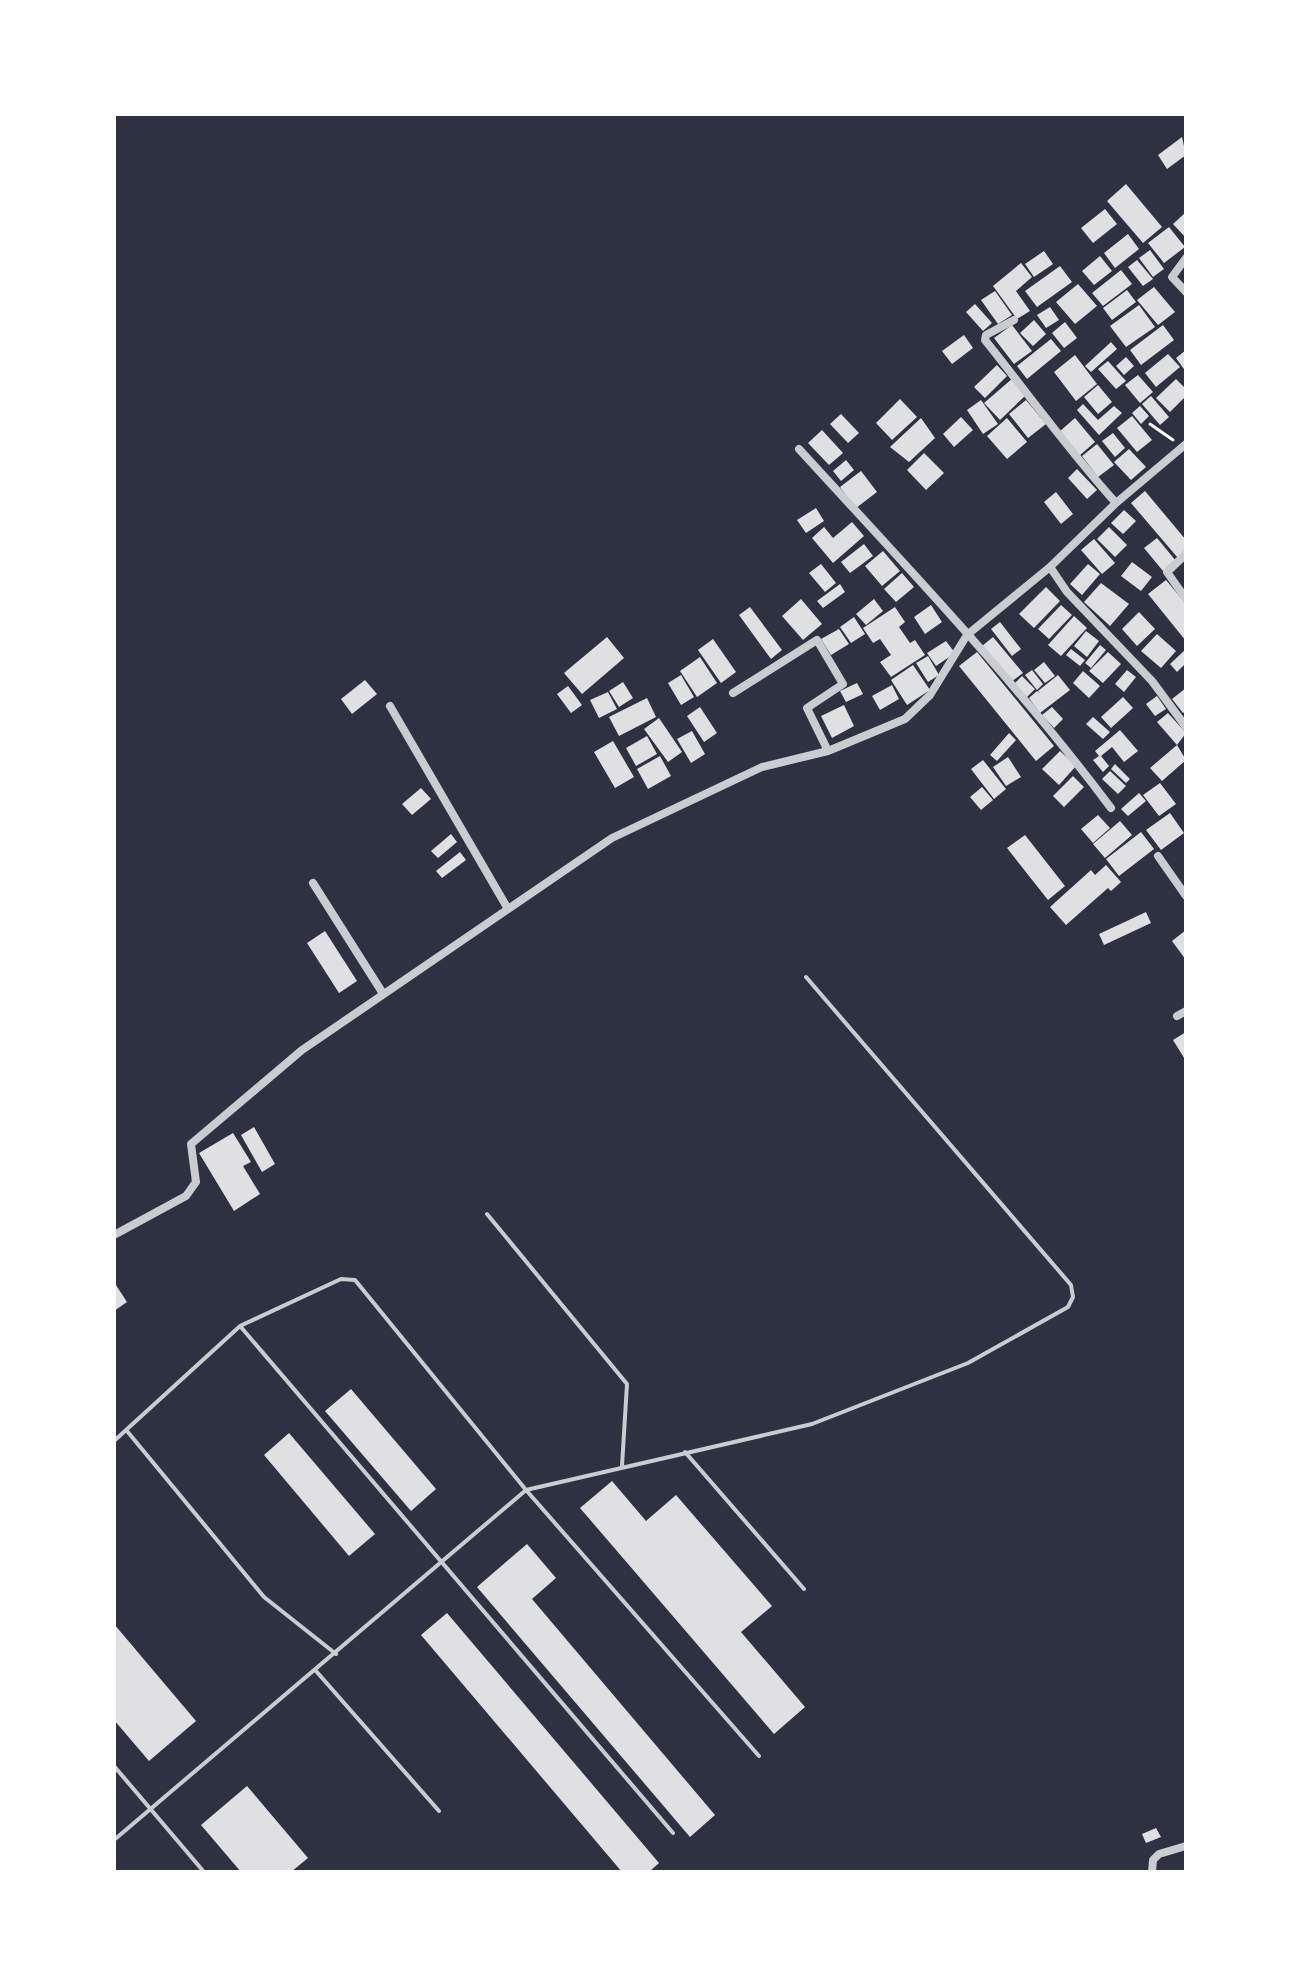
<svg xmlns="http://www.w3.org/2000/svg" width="1300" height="1986" viewBox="0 0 1300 1986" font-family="Commissioner,sans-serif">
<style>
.building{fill:#e0e0e3}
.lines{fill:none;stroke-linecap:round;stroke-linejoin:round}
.path{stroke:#fff;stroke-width:3}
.service{stroke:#caccd0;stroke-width:4}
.minor{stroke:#caccd0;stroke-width:8}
</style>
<rect width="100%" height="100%" fill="#2d3142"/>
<!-- building -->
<path class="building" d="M1182,137L1186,155L1167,169L1158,155Z
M1126,184L1162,227L1143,243L1107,201Z
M1105,209L1117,224L1093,243L1081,228Z
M1186,212V238L1173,224Z
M1169,227L1185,247L1164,263L1148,243Z
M1128,234L1139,249L1115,268L1104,253Z
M1150,250L1164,269L1153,277L1139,258Z
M1044,251L1053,264L1034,277L1025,264Z
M1100,256L1112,271L1094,285L1082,271Z
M1137,260L1153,279L1143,286L1128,267Z
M1021,263L1032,277L1016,291L1030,311L1017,319L993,286Z
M1060,266L1072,282L1037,307L1025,291Z
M1121,270L1132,284L1103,306L1092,293Z
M1078,284L1097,306L1075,324L1056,302Z
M1154,287L1175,312L1158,325L1137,300Z
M1127,290L1136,302L1112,320L1103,308Z
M995,291L1012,315L998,324L981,300Z
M975,304L992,323L983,331L966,312Z
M1139,305L1155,327L1126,347L1110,326Z
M1050,307L1059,320L1046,328L1037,315Z
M1034,320L1046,334L1033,346L1020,333Z
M1065,322L1077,338L1064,348L1052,333Z
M1012,325L1032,351L1014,364L994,338Z
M1163,325L1174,340L1141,365L1130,350Z
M964,335L973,348L952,364L942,351Z
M1051,339L1061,351L1027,379L1017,366Z
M1111,342L1117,349L1091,372L1085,366Z
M1186,350V372L1176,358Z
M1168,354L1180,367L1156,387L1145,373Z
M1075,355L1097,384L1076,401L1054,372Z
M1126,357L1134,366L1124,375L1116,366Z
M1108,361L1126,381L1116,389L1098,369Z
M997,365L1007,376L985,398L974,387Z
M1138,375L1153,392L1140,403L1125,385Z
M1013,378L1027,394L1000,420L984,403Z
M1176,379L1186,389V396L1170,412L1156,398Z
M1098,385L1112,402L1098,414L1084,397Z
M1151,396L1169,417L1160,425L1142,404Z
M900,399L917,417L892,440L876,423Z
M981,400L998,424L983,434L967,410Z
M1026,400L1046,424L1028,438L1009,414Z
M1083,404L1098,420L1114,406L1122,413L1099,435L1077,410Z
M1140,406L1149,416L1141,424L1132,413Z
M841,414L859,433L848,443L830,424Z
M1132,416L1152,440L1137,452L1117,428Z
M961,417L973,430L954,447L943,434Z
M921,418L935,438L909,462L890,447Z
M1007,418L1027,442L1007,459L987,436Z
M1075,418L1095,442L1079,456L1059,432Z
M822,430L843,453L829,465L808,443Z
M1113,433L1125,448L1115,457L1102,441Z
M1097,444L1114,465L1098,477L1082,456Z
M1129,449L1146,467L1131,480L1114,462Z
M924,453L944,473L926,490L907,470Z
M846,460L854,470L841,481L833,471Z
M1077,469L1097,490L1087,499L1068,478Z
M861,471L877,492L856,508L840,487Z
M1145,491L1186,540V550L1178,558L1131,503Z
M1056,492L1073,514L1061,524L1044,502Z
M816,508L824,521L806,533L797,520Z
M1124,510L1136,521L1123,534L1111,523Z
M852,522L864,536L833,563L812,538L824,527L833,538Z
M1109,527L1127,545L1115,557L1097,539Z
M1157,538L1176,561L1163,571L1144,548Z
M1094,539L1115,563L1102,574L1081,550Z
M864,544L873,556L850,573L841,562Z
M883,551L900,571L882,586L865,566Z
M1132,562L1152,577L1141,591L1121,576Z
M821,564L836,583L825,592L809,573Z
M1088,564L1100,574L1082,595L1070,584Z
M902,573L914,587L896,602L884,589Z
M1166,580L1186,604V641L1148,594Z
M1101,583L1129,604L1110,626L1084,602Z
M840,584L845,592L823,608L817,601Z
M1046,587L1060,601L1034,628L1019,614Z
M801,599L822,624L803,640L782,616Z
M874,599L883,611L866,625L856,614Z
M931,605L942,622L925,634L914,617Z
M1061,605L1072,615L1049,639L1038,629Z
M750,607L782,650L771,659L739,615Z
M895,607L905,622L899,627L910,643L915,640L925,655L891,677L880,662L891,655L880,639L873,643L863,628Z
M1139,612L1155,629L1137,646L1122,629Z
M1074,616L1087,628L1061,656L1048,645Z
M854,617L865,634L851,643L840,627Z
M1000,622L1021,649L1012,656L991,629Z
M839,629L849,644L831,655L821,639Z
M1086,631L1099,641L1087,657L1074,646Z
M1157,634L1176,651L1161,668L1141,651Z
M607,637L624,658L582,694L564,673Z
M993,637L1023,673L1011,682L982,646Z
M713,639L736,672L721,683L698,650Z
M946,641L955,653L936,666L927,653Z
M1100,645L1106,650L1091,668L1085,663Z
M1071,649L1085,660L1080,666L1066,655Z
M1186,649V663L1177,672L1170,664Z
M977,652L1054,746L1036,761L959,666Z
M1108,652L1121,664L1103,683L1089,671Z
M928,656L939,675L928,682L916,663Z
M700,657L717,683L697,697L680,671Z
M1044,662L1055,676L1045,683L1034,670Z
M913,665L930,690L907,705L891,680Z
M1032,670L1043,684L1037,690L1025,675Z
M1127,670L1136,677L1124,692L1115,684Z
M1083,671L1100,686L1089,698L1073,683Z
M681,675L694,697L681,705L668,683Z
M1058,675L1070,690L1040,713L1029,698L1037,691L1040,693L1038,691Z
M1022,676L1035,689L1027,697L1014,684Z
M365,680L377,694L352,714L341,699Z
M623,682L633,698L619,707L609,691Z
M857,683L863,694L846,702L840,691Z
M892,685L899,699L880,710L872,696Z
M568,686L582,705L571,713L557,694Z
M1186,688V711L1183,713L1172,699Z
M608,692L617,709L599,718L590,700Z
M1157,696L1166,709L1155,716L1146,704Z
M1123,697L1133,708L1111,728L1101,717Z
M647,698L656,717L619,736L609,717Z
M844,705L854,726L832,738L821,716Z
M700,707L717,733L704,742L687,716Z
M1052,707L1063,719L1054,728L1042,715Z
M1168,713L1186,733L1177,745L1157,722Z
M1093,717L1110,732L1103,739L1086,724Z
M659,718L682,752L668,762L644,729Z
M1120,730L1138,751L1124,762L1112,747L1101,756L1109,766L1103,772L1093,760L1099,756L1095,751Z
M692,731L705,754L691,763L677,739Z
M1009,733L1016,740L997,761L990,755Z
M647,736L657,754L636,766L626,748Z
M613,741L634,777L615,788L594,752Z
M1177,745L1186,760L1162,781L1150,768Z
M1060,751L1076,766L1059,785L1042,769Z
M660,756L671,776L648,789L637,769Z
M1008,757L1021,777L1006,786L993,767Z
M983,760L1006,789L994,799L971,769Z
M1115,764L1130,779L1126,783L1111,769Z
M1110,771L1126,786L1118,794L1102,779Z
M1073,776L1084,787L1064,807L1053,796Z
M1160,783L1176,804L1159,816L1143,795Z
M982,787L993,800L981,810L970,797Z
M421,788L431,799L412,815L402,804Z
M1139,793L1146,801L1128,816L1121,809Z
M1170,813L1184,833L1161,850L1146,830Z
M1098,815L1110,828L1093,843L1081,829Z
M1120,821L1132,835L1105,858L1093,844Z
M1141,832L1154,849L1119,876L1106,859Z
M451,834L457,842L438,858L431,851Z
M1025,835L1065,886L1048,900L1007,848Z
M460,852L466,860L442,878L436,871Z
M1106,865L1121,882L1111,891L1108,888L1066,925L1050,907L1091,870L1095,875Z
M1146,912L1151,923L1104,945L1099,934Z
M1186,930V960L1172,941Z
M325,931L357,981L339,993L307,943Z
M1186,1032V1061L1173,1040Z
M254,1127L275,1164L262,1172L241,1135Z
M233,1133L251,1162L243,1166L260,1194L234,1211L199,1153Z
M114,1282L127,1302L114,1311Z
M351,1389L436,1489L411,1511L325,1411Z
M289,1433L375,1534L349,1556L264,1455Z
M612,1481L646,1521L676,1495L772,1606L741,1632L805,1707L774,1734L580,1508Z
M527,1544L556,1578L532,1599L715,1815L690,1837L477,1587Z
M447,1613L659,1863L649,1872H622L421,1635Z
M114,1624L196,1721L149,1761L114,1720Z
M247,1786L308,1858L291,1872H241L201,1825Z
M1156,1828L1161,1837L1146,1843L1142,1834Z"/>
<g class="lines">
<!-- path -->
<path class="path" d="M1150,424L1173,440"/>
<!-- service -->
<path class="service" d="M487,1214L627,1384L622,1466
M127,1431L264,1597L336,1654
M114,1441L239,1327
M685,1452L804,1589
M316,1671L439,1811
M114,1766L204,1872
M673,1833L240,1326L341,1279L355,1280L526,1490L812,1424L968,1363L1068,1307L1073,1297L1071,1285L806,977
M114,1840L526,1490L759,1756"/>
<!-- minor -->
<path class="minor" d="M1186,258L1172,277L1186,292
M1014,320L986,335L985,340C1029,395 1069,451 1116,503
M799,449C906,566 1016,681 1111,808
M1186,554L1167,572L1186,599
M1050,567L1067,592L1152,681L1186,727
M733,693L817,640L843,684L807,708L828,751
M390,706L508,909
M1158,856L1186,896
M313,883L382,992
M1177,1016L1186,1011
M114,1235L186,1196L196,1182L191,1144L302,1050L612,838L762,767L828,751L905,719L930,695L967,635L1050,567L1116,503L1186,444
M1152,1872L1153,1860L1159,1854L1186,1846"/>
</g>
<!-- border -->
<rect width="1300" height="1986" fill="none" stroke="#ffffff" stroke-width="232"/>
</svg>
